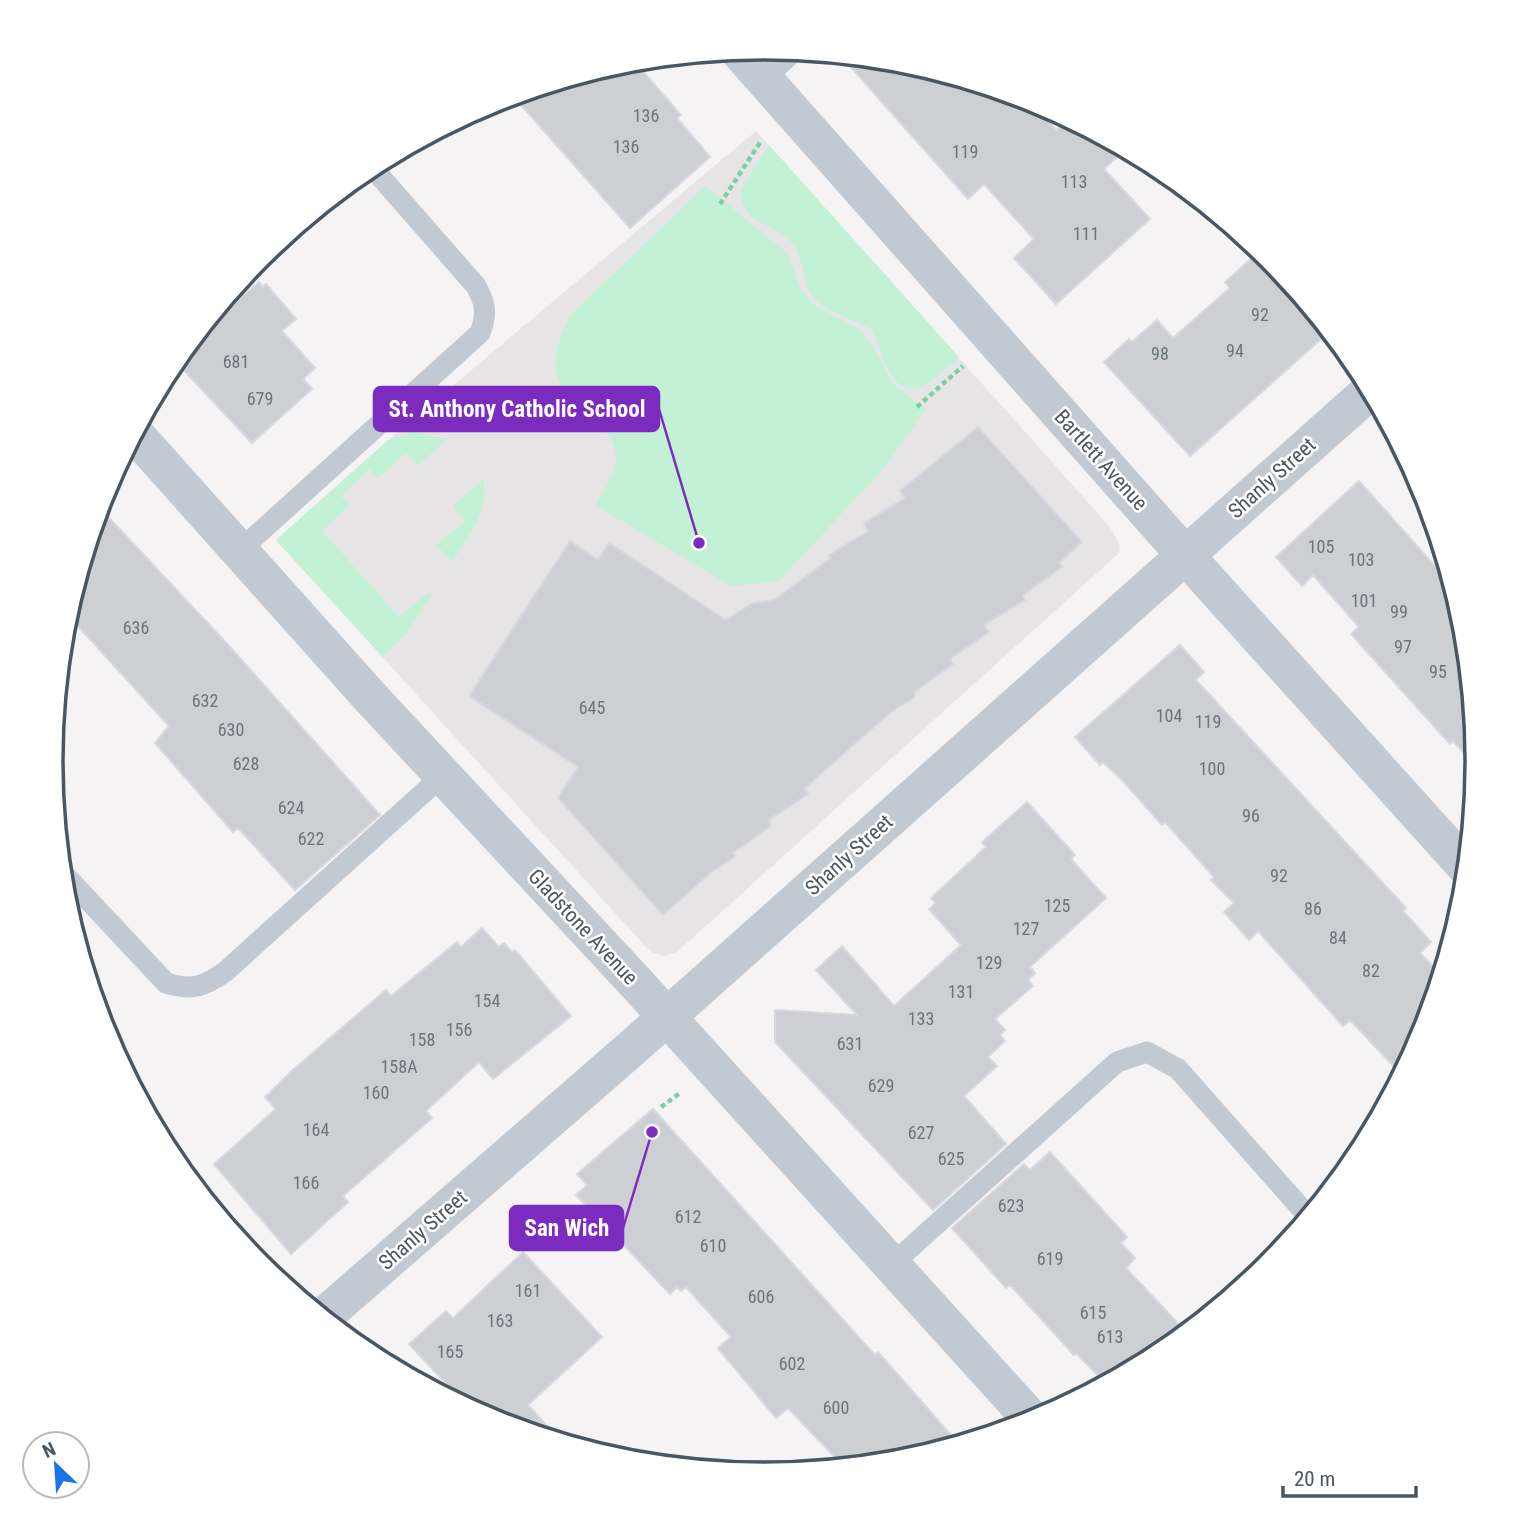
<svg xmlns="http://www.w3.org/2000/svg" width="1528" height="1521" viewBox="0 0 1528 1521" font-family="'Roboto Condensed',sans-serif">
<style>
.education{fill:#e6e4e5}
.green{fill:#c3f1d5}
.building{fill:#cdcfd5;stroke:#d7d9de;stroke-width:2}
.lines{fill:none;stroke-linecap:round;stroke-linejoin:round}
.path{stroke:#7ad0a6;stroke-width:4.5;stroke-dasharray:5 3.5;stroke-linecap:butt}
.lane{stroke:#c1cad2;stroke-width:21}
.street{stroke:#c1cad2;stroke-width:38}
.labels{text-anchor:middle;stroke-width:5;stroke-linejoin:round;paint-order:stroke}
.number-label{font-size:18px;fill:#6b747e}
.street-label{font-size:21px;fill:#4a5661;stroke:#fff}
.rim{fill:none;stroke:#4a5661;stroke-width:3.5}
.leader{fill:none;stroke:#7b2cbf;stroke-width:2.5}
.callout-dot{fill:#7b2cbf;stroke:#fff;stroke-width:2.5}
.callout{fill:#7b2cbf;stroke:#7b2cbf;stroke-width:2.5}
.callout-label{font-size:23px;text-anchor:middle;font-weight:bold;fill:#fff}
</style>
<rect width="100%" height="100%" fill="#f5f3f3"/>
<!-- education -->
<path class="education" d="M756,131L1110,527L1120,546L1119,553L677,952L665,956L654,953L646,947L276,540L387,441Z"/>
<!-- green -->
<path class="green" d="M769,145L959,357C935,378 907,411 886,365C880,353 878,341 871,329C854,319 831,314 817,301C799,286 807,258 791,242C770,219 746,230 740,191Z
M705,186L788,254L800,288L815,306L859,329L875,349L892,383L926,409L884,468L779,581L731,586L595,505C603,492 614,477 616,461C620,408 519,410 570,316Z
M411,431L447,439L418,466L406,453L378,478L370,469L341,496L350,505L322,531L399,617L428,593L432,596L406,634L383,657L276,540L387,441Z
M483,479C490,512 469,535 452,562L437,545L465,521L453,506Z"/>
<!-- building -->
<path class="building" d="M840,55L904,61L1036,101V107L1056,130L1069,119L1126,149L1104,169L1150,219L1056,304L1014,258L1034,239L984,184L968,199Z
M633,60L681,115L677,118L710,157L630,228L512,95Z
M1261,250L1330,331L1190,456L1104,362L1129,339L1132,342L1157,320L1173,338L1230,288L1225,282Z
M259,282L263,287L266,284L296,319L282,331L315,368L303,379L312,389L252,443L174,360L205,323L222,308L225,311Z
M978,427L1082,542L1059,563L1062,567L1023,595L1025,600L984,625L989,632L950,659L953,664L914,692L915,697L891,712L805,788L808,794L769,820L771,826L733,853L735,857L713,871L663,915L558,798L578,767L469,696L570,541L598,560L609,543L726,620L753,603L774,600L831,558L829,555L868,531L864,523L905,498L900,491Z
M1359,481L1453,586L1464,623L1477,768L1453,741L1450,744L1351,634L1359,627L1313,575L1302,586L1276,557Z
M99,507L231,648L380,815L295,890L238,828L233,832L155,743L169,726L67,614Z
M1180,645L1204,672L1196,680L1406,908L1403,911L1431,942L1420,953L1441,975L1423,1034L1401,1074L1350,1020L1343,1026L1258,931L1249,940L1224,912L1234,903L1211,880L1214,877L1165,822L1162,825L1123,781L1103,762L1100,765L1075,737Z
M1027,802L1075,855L1071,859L1106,898L1030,967L1035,973L1028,980L1033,986L995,1019L1005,1030L1000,1035L1005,1041L988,1057L997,1066L964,1096L1006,1144L933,1210L775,1042V1010L857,1015L816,970L842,946L894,1006L961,945L929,909L936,903L931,898L986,847L982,842Z
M482,928L499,947L504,943L512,952L515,950L571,1016L493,1079L479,1062L426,1111L432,1118L343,1196L348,1202L291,1254L214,1164L276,1109L265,1097L294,1069L386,990L391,996L457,942L461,947Z
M653,1109L875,1355L878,1352L958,1443L903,1460L843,1466L788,1408L776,1418L718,1348L731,1337L686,1287L681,1291L677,1287L670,1294L576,1195L587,1185L577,1174Z
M1050,1152L1127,1237L1121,1243L1135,1258L1126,1268L1186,1332L1160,1354L1111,1380L1104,1373L1099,1377L1076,1353L1074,1355L1010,1285L1006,1288L952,1228L1024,1164L1030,1170Z
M523,1252L602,1337L528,1405L560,1440L491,1419L468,1407L409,1344L446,1311L453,1318Z"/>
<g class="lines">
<!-- path -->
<path class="path" d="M720,204L761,141
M917,407L963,366
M661,1107L680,1093"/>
<!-- lane -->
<path class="lane" d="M239,551L480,333C487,314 486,304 476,286L371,166
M62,872L166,983C192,991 204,987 226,971L442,776
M890,1266L1117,1062L1147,1052L1178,1069L1308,1216"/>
<!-- street -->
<path class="street" d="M738,50L1185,555L1467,868
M759,72L784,49
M134,433L371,698L638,985L1033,1421
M323,1317L633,1047L1371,390"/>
</g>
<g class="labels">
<!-- number labels -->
<g class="number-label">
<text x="646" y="122">136</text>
<text x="626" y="153">136</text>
<text x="965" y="158">119</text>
<text x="1074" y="188">113</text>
<text x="1086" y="240">111</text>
<text x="1260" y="321">92</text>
<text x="1235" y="357">94</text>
<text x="1160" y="360">98</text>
<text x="236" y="368">681</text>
<text x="260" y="405">679</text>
<text x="1321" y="553">105</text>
<text x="1361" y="566">103</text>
<text x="1364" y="607">101</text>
<text x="1399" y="618">99</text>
<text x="136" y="634">636</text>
<text x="1403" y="653">97</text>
<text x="1438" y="678">95</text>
<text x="205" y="707">632</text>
<text x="592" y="714">645</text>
<text x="1169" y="722">104</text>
<text x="1208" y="728">119</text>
<text x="231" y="736">630</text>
<text x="246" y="770">628</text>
<text x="1212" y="775">100</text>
<text x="291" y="814">624</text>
<text x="1251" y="822">96</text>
<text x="311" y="845">622</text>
<text x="1279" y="882">92</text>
<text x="1057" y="912">125</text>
<text x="1313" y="915">86</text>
<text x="1026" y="935">127</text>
<text x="1338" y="944">84</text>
<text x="989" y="969">129</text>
<text x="1371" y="977">82</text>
<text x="961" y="998">131</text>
<text x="487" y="1007">154</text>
<text x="921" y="1025">133</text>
<text x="459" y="1036">156</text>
<text x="422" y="1046">158</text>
<text x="850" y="1050">631</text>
<text x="399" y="1073">158A</text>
<text x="881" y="1092">629</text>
<text x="376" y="1099">160</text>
<text x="316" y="1136">164</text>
<text x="921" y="1139">627</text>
<text x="951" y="1165">625</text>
<text x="306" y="1189">166</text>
<text x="1011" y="1212">623</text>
<text x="688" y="1223">612</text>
<text x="713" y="1252">610</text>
<text x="1050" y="1265">619</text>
<text x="528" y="1297">161</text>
<text x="761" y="1303">606</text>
<text x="1093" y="1319">615</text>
<text x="500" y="1327">163</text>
<text x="1110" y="1343">613</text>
<text x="450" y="1358">165</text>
<text x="792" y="1370">602</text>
<text x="836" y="1414">600</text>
</g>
<!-- street labels -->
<g class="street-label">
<text transform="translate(1101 460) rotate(48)" y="7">Bartlett Avenue</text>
<text transform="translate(1272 478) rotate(-42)" y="7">Shanly Street</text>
<text transform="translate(849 855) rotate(-42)" y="7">Shanly Street</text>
<text transform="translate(583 927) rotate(47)" y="7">Gladstone Avenue</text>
<text transform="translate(423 1230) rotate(-41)" y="7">Shanly Street</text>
</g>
</g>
<!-- crop -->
<path d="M0 0H1528V1521H0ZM63 761a701 701 0 1 1 1402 0a701 701 0 1 1-1402 0Z" fill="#fff" fill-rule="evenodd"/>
<path class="rim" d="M63 761a701 701 0 1 1 1402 0a701 701 0 1 1-1402 0Z"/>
<!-- callouts -->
<path class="leader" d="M699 543L659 409M652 1132L623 1228"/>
<g class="callout-dot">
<circle cx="699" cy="543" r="7"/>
<circle cx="652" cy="1132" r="7"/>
</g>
<g class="callout">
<rect x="374" y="387" width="285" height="44" rx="7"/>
<rect x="510" y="1206" width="113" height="44" rx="7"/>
</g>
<g class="callout-label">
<text x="517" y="417">St. Anthony Catholic School</text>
<text x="567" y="1236">San Wich</text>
</g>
<!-- north arrow -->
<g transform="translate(56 1465) rotate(335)"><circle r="33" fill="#ffffff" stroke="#b7bbc0" stroke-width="2"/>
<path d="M0-5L12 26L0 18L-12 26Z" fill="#1a73e8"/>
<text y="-10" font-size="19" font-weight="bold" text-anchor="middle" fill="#4a5661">N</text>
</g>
<!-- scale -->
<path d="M1283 1486v10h133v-10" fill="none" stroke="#4a5661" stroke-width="3.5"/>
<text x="1294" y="1486" font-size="21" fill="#4a5661" stroke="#ffffff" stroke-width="5" paint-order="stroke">20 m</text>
</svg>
